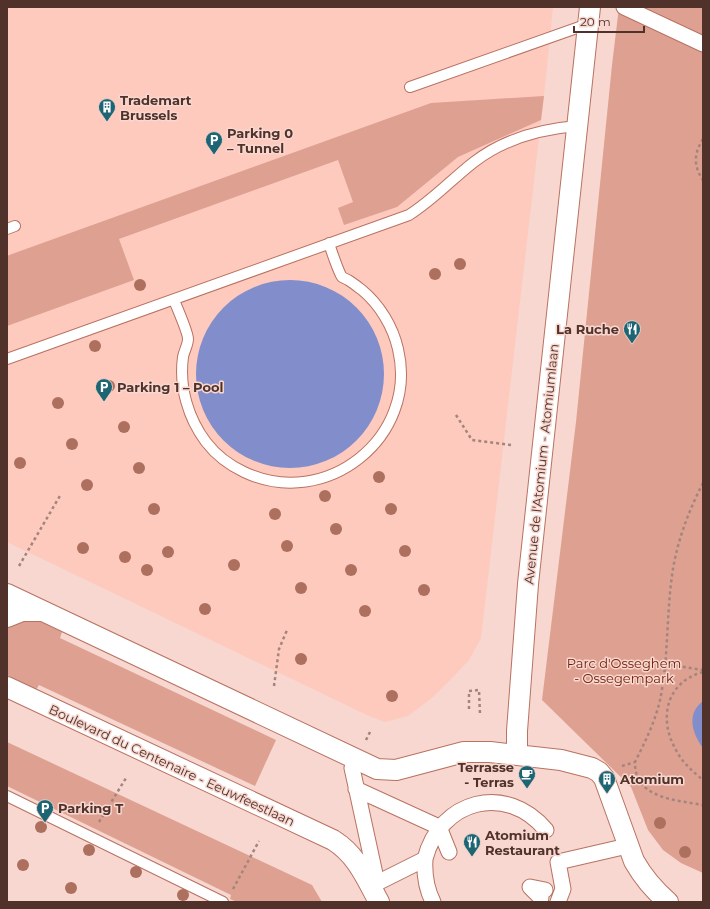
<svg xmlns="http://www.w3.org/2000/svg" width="710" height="909" viewBox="0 0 710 909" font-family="Montserrat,sans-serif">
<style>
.built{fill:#fdcabd}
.green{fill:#dea191}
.water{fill:#828ecc}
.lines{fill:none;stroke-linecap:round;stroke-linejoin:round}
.service-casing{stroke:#b87261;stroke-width:12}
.pedestrian-casing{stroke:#b87261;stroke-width:17}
.minor-casing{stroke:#b87261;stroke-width:22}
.path{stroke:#a4857d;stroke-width:2.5;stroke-dasharray:3 3;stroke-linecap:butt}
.service{stroke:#fff;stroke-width:10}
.pedestrian{stroke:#fff;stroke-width:15}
.minor{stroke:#fff;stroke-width:20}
.tree{fill:#ad705f}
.labels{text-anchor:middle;stroke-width:3;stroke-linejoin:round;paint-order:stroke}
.poi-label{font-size:13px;font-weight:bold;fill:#50322a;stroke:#f7d7cf;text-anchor:start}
.street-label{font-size:13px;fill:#50322a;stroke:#f7d7cf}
.park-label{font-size:13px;fill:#711b03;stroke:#f7d7cf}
</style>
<rect width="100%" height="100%" fill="#f7d7cf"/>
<!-- built -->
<path class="built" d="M7,7H553L545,86L481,638L469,660L454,676L433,697L408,716L385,722L369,716L7,542Z"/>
<!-- green -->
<path class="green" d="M619,7H703V873L681,863L663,850L648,830L631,787L542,700L576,422L612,65Z
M544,96L541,120L458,157L397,207L344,225L338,208L353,202L338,160L119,239L134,280L7,326V256L12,254L431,103Z
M37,620L62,632L60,638L276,740L255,786L39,685L36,690L7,675V624L13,621Z
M7,742L312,885L322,902H237L230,899L231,895L7,786Z"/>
<!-- water -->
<path class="water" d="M196 374a94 94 0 1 1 188 0a94 94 0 1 1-188 0Z
M703,701V748C692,733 686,714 703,701Z"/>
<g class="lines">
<!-- service casing -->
<g class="service-casing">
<path id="service" d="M410,87L588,24
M7,229L15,226
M174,300C177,308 188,332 188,339C188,345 184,351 183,357C179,387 188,418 206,442C216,455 229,465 244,472C326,511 419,437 398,349C393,327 380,305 362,290C358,287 353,283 348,280C346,279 344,278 342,277C339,273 331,250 329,243
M7,359L409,215C433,200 452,179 474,162C504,139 540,129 577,126
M7,796L223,902"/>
</g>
<!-- pedestrian casing -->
<g class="pedestrian-casing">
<path id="pedestrian" d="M624,7L703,44
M352,768L377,883L425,859C440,800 506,782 546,830
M356,789L439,827L449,852
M425,859C424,875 426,888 433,902
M541,898L530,887L545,890
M558,902L563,889L558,862L623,847"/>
</g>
<!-- minor casing -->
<g class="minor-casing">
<path id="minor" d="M7,594L377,769L396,770L464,752H490L561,760L592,768L599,772L604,778L634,861C643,877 654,890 668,902
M7,617L22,611H42
M7,687L333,840C357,855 366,878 379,902
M517,755V731L528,584L590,7"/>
</g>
<!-- path -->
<path class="path" d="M703,139C694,153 693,166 703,180
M456,415L472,440L511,445
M703,483C689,510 678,539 673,569C666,612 669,657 660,700C655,722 645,742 635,762C634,799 677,800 703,805
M19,566L61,494
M665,664L703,670
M703,672C666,682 658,719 676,750C682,762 692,771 703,780
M274,686L279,649L287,630
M469,709V691L479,690L480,714
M366,740L370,732
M622,766L635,762
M99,822L126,778
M233,889L259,841"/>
<!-- service -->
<use href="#service" class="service"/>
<!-- pedestrian -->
<use href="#pedestrian" class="pedestrian"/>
<!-- minor -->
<use href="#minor" class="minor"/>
</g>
<!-- trees -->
<g class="tree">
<circle cx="460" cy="264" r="6"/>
<circle cx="435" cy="274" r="6"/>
<circle cx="140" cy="285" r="6"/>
<circle cx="95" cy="346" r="6"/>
<circle cx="109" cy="386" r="6"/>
<circle cx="58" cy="403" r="6"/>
<circle cx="124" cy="427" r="6"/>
<circle cx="72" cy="444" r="6"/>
<circle cx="20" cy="463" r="6"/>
<circle cx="139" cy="468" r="6"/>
<circle cx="379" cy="477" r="6"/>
<circle cx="87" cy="485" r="6"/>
<circle cx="325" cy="496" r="6"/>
<circle cx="154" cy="509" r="6"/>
<circle cx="391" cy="509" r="6"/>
<circle cx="275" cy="514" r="6"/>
<circle cx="336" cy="529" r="6"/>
<circle cx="287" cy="546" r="6"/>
<circle cx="83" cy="548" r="6"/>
<circle cx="405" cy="551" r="6"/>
<circle cx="168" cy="552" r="6"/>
<circle cx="125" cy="557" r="6"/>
<circle cx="234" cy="565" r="6"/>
<circle cx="147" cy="570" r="6"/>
<circle cx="351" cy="570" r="6"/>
<circle cx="301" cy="588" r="6"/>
<circle cx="424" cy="590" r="6"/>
<circle cx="205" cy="609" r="6"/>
<circle cx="365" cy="611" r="6"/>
<circle cx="301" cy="659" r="6"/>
<circle cx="392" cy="696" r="6"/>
<circle cx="660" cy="823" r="6"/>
<circle cx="41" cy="827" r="6"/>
<circle cx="89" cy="850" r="6"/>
<circle cx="685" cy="852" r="6"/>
<circle cx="23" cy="865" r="6"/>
<circle cx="136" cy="872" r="6"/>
<circle cx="71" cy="888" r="6"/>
<circle cx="183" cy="895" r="6"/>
</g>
<!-- icons -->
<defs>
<g id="building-pin" transform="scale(0.9)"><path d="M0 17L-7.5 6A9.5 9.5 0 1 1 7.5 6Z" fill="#1e6574" stroke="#f7d7cf"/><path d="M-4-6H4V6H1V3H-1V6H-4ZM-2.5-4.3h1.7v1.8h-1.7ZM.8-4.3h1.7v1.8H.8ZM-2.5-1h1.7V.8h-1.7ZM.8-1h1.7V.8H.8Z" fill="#fff"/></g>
<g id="parking-pin" transform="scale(0.9)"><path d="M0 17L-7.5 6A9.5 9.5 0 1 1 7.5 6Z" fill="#1e6574" stroke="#f7d7cf"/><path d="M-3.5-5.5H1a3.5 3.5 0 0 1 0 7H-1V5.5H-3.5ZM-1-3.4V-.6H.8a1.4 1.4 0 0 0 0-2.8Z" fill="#fff"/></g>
<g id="restaurant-pin" transform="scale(0.9)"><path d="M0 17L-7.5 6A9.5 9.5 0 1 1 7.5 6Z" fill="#1e6574" stroke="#f7d7cf"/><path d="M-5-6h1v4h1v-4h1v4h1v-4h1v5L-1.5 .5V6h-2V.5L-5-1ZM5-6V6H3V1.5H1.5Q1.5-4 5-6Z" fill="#fff"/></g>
<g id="cafe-pin" transform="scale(0.9)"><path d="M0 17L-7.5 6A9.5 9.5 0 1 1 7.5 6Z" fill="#1e6574" stroke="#f7d7cf"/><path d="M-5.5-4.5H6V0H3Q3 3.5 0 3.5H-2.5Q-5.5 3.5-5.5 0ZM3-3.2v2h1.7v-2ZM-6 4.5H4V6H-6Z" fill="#fff"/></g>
</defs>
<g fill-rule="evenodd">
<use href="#building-pin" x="107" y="107"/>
<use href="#parking-pin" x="214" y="140"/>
<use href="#restaurant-pin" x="632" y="329"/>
<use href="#parking-pin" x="104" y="387"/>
<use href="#cafe-pin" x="527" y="774"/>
<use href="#building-pin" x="607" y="779"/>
<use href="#parking-pin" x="45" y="808"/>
<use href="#restaurant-pin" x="472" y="842"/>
</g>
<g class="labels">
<!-- poi labels -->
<g class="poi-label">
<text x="120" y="105">Trademart<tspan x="120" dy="15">Brussels</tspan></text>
<text x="227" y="138">Parking 0<tspan x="227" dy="15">– Tunnel</tspan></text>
<text x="619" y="334" text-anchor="end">La Ruche</text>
<text x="117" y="392">Parking 1 – Pool</text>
<text x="514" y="772" text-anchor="end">Terrasse<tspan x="514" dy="15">- Terras</tspan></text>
<text x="620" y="784">Atomium</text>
<text x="58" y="813">Parking T</text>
<text x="485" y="840">Atomium<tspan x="485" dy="15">Restaurant</tspan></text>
</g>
<!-- street labels -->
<g class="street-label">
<text transform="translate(541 464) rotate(-84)" y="5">Avenue de l'Atomium - Atomiumlaan</text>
<text transform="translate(172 765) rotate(25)" y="5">Boulevard du Centenaire - Eeuwfeestlaan</text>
</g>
<!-- park labels -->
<g class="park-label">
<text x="624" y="668">Parc d'Osseghem<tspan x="624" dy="15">- Ossegempark</tspan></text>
</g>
</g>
<!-- border -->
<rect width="710" height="909" fill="none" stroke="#50322a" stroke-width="16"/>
<!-- scale -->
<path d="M574 26v6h70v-6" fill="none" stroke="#50322a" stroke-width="2"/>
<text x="580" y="26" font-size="12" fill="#50322a" stroke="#f7d7cf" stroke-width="3" paint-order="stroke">20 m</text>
</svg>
